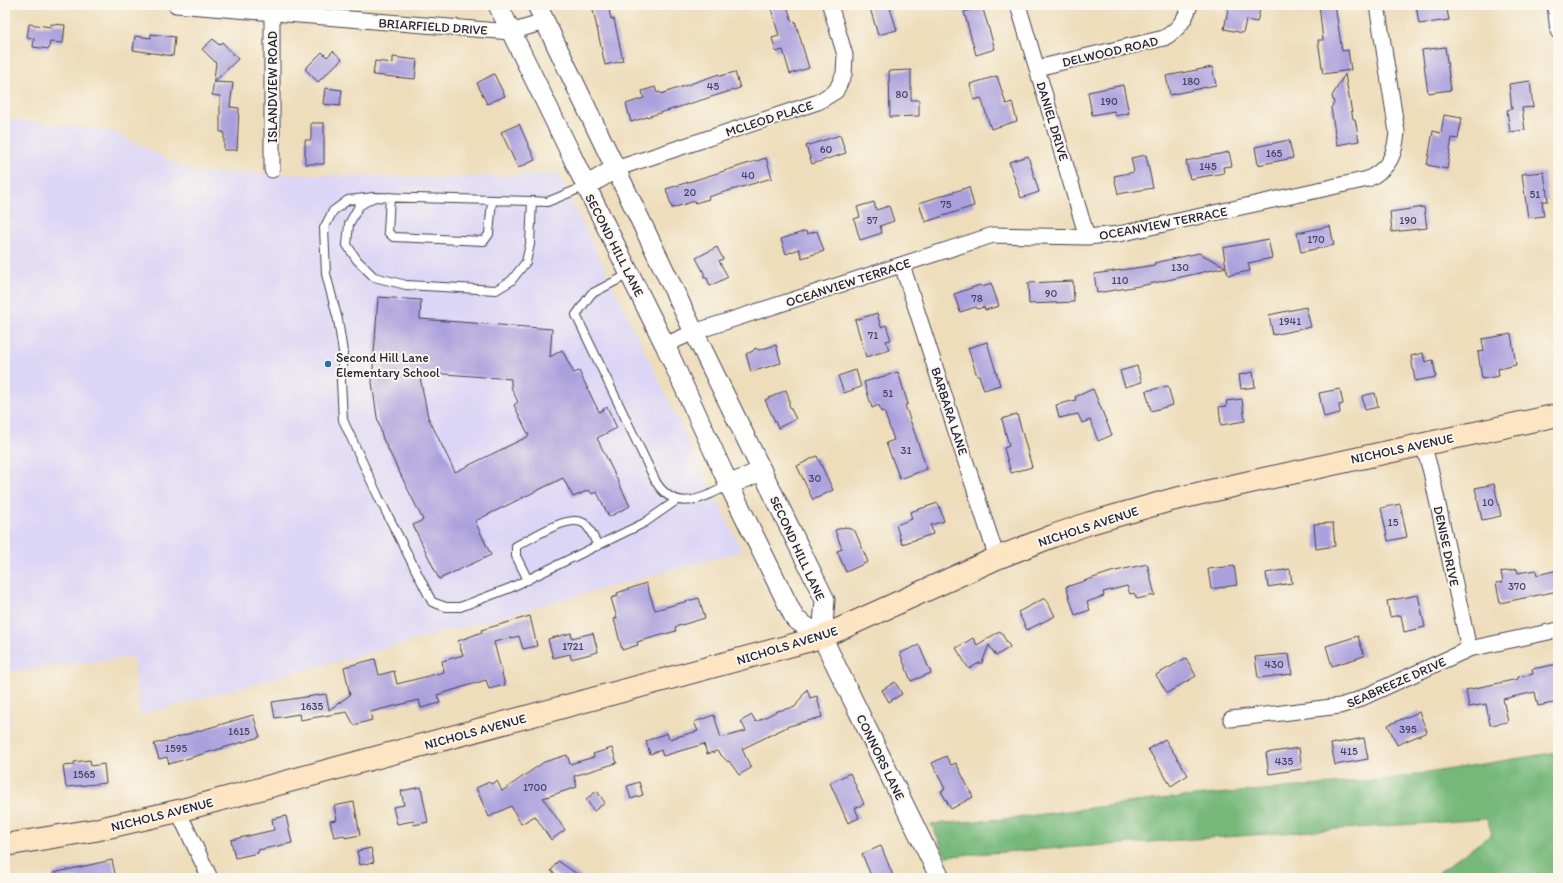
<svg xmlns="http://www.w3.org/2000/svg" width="1563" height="883" viewBox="0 0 1563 883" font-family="Itim,sans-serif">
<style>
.built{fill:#dcd6f6}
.forest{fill:#76b87a;stroke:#4c6d5a}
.building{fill:#aaa0dd;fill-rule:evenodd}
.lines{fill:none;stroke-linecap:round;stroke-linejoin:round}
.service-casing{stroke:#413e4e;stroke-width:10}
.minor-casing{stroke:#413e4e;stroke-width:17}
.tertiary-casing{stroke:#413e4e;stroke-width:21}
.secondary-casing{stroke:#413e4e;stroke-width:24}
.service{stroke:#fff;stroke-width:8}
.minor{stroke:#fff;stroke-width:15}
.tertiary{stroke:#fff;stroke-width:19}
.secondary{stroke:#fde5c4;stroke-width:22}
.poi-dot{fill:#1f6fb2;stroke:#fbf7ec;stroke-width:1.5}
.labels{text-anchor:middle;stroke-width:4;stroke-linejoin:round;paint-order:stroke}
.number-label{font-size:11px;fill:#444264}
.street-label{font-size:13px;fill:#22223b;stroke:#fbf7ec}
.poi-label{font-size:13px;fill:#22223b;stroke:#fbf7ec;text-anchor:start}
</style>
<rect width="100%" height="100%" fill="#fbf7ec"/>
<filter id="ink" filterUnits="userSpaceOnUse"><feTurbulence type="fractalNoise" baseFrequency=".025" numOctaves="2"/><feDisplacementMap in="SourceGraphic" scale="8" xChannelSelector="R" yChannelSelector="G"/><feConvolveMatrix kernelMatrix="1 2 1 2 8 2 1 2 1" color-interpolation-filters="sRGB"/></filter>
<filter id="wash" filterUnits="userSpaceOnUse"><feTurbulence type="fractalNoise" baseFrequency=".012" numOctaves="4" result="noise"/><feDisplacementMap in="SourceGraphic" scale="16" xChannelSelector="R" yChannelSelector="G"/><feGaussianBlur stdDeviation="0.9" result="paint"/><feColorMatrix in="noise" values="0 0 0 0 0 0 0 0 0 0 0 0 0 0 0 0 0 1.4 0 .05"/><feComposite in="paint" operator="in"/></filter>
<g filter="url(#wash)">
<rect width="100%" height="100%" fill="#edb"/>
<!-- built -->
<path class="built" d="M5,119L112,131L192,172L454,178L558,173L742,551L141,715L133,657L7,672L11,727H5Z"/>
<!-- forest -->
<path class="forest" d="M1558,752V878H1431L1492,834L1487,819L946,856L931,824L1006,819L1159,799L1389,779Z"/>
<g id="blocks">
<!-- building -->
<path class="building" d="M592,5H608L611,19H614L623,61L605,65Z
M770,5H787L792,22L795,21L809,68L790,74L783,50L776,52L772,38L779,36Z
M869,5H889L897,30L878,35Z
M1229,5H1261L1257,22L1246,20L1243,33L1224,29Z
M1319,5H1335L1342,51L1348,50L1351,70L1323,74L1318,40H1323Z
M1416,5H1446L1449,20L1419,24Z
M982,6L995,49L976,55L964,12Z
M29,24L51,27V24L65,25L63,43L50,42L49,49L33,47L34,39L27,38Z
M151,34L175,37L173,56L133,50L135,36L151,38Z
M213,39L219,45L222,42L238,59L214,82L233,83L230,107L239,108L237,150H224V132H220V96L212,95L216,63L202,49Z
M1445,47L1451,90L1428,93L1422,50Z
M333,51L342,59L318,82L305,69L322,52L327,57Z
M393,57L417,60L415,79L373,75L375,61L393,63Z
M1212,67L1216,85L1170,95L1166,76Z
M911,70V100H919V116L890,117L889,71Z
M735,72L740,88L631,122L626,104L644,98L642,91L655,87L657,93L660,92L661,94L719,74L720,76Z
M494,74L505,96L487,104L477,83Z
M1345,74L1353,119H1355L1359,141L1337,145L1331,108L1334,103L1332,96Z
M997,76L1006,104L1012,102L1017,121L991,129L981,98L974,100L970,84Z
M1530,81L1533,107L1522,108L1525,130L1510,132L1507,110L1512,109L1509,84Z
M1123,85L1129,113L1115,116L1114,111L1092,115L1088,92Z
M325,88L342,90L340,106L323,104Z
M1444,115L1462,118L1458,139L1452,138L1447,169L1427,165L1433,131L1441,133Z
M311,123H324V164H305V140H311Z
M519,124L535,160L518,168L501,132Z
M840,135L846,153L812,164L806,146Z
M1289,140L1293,158L1258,165L1255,147Z
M1229,152L1232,166L1223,167L1224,173L1190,179L1186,161Z
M1146,155L1153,188L1118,194L1114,176L1134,172L1131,158Z
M1028,156L1039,192L1021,198L1009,162Z
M766,158L772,178L708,197L709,199L695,203V201L672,208L666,189Z
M1544,172L1548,201H1542L1544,216L1528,218L1522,174Z
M969,187L974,206L925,222L919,203Z
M874,202L876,210L889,206L894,221L880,226L882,233L860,240L854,219L860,217L857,207Z
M1424,207L1427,228L1392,232L1390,212Z
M1330,226L1334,245L1301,252L1297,233Z
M806,231L807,234L817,231L824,251L802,258L799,249L786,254L781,239Z
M1268,239L1272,258L1248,263L1250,271L1228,275L1226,267L1145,285L1097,293L1094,274L1155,265L1154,263L1199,253L1226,267L1223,248Z
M717,247L723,259L719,261L728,277L710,286L707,278H704V273L696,258Z
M1073,281L1074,302L1029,304L1028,283Z
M991,283L999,306L985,310L984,307L977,309L976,307L960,312L954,294L980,285L983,287Z
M378,297L421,300L420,319L552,329L550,357L562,350L574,373L579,371L599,412L607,407L617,428L597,438L630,506L609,517L597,492L592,494L589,490L573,497L563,478L475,521L491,555L439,579L413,525L423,520L383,439L377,417L372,382ZM419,372L511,379V387L518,402L514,405L529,436L455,472L428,417Z
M1306,307L1311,327L1273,335L1269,315Z
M877,313L881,327L886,325L891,340L886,341L889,350L866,357L855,320Z
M1511,334L1516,365L1498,369L1499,376L1482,379L1478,352L1484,351L1482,339Z
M987,342L1000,385L984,390L979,375L977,376L968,348Z
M776,345L781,363L751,372L746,354L753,351L755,348L759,350Z
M1423,353L1425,362L1433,360L1436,377L1415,381L1411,356Z
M1137,366L1142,382L1125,387L1120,371Z
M856,370L861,387L844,393L838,376Z
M898,372L908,404L905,405L927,469L900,479L886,443L894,440L884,411L881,412L879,405L872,408L864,382Z
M1253,372L1255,387L1241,389L1239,375Z
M1168,386L1173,405L1151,411L1146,391Z
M1093,389L1112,435L1098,441L1090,420L1082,423L1078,414L1059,418L1056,405L1076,400L1075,397Z
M1340,389L1343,404L1339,405L1340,413L1324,417L1319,393Z
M786,390L789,398V405L796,419L778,428L765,400Z
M1375,393L1378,407L1365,410L1362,396Z
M1242,399L1245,421L1221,425L1219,407L1227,406L1226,401Z
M1017,414L1032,467L1011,473L1004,448L1009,446L1002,419Z
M817,456L833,490L813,500L797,466Z
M1494,484L1501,516L1482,520L1475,488Z
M938,503L944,521L931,525L933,534L902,544L896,525L912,519L910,512Z
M1400,504L1407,537L1388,541L1381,508Z
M1333,523L1335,546L1316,549L1314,524Z
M845,527L855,531L868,562L846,572L837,551L842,549L835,530Z
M1147,564L1155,595L1137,599L1134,593L1130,594L1127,586L1103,592L1104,596L1087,602L1090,610L1075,615L1066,587L1111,572Z
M1234,566L1237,585L1211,589L1208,569Z
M1290,569L1292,583L1268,587L1266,573Z
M1517,569L1518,573L1536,570L1537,575L1558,570V591L1500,603L1496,583L1503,582L1501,572Z
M646,583L655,610L699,598L705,618L675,627L676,631L637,642L638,645L622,650L614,619L617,618L611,598L618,596L617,593Z
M1418,595L1425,627L1404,632L1401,615L1390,617L1387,601Z
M1045,598L1055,616L1027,630L1018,612Z
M530,616L537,646L523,649L519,636L494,642L505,685L489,689L486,680L437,695L440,703L421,708L419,700L370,712L372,720L354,725L347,712L300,720L299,714L275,718L272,702L326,694L329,710L350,695L344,667L375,659L379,675L394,671L397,684L444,672L442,661L463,655L458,641L482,632L481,630Z
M1000,631L1010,647L996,656L989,645L982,663H979L969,669L956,648L973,638L977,645Z
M571,633L572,638L593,633L598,652L571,659L570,654L553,658L548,639Z
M1358,636L1364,656L1332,666L1326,646Z
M919,645L931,673L911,681L900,653Z
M1289,654L1292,674L1258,678L1255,657Z
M1186,658L1196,676L1167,693L1156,675Z
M1558,664V702L1538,706L1535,692L1503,699L1508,722L1490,725L1486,704L1469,707L1466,690L1518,679V677L1533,674L1532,669Z
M895,682L902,694L889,702L882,690Z
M807,689L810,698L817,696L822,717L789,726L742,749L751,768L739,775L729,761L728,762L717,751L707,754L704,744L663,756L661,750L650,754L646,741L667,733L669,739L698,731L694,722L714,715L721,738L746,731L741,721L752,715L756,722L777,711L795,707Z
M1419,712L1427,732L1397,745L1388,725Z
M253,715L260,737L169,764L167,757L159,759L154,744Z
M1364,738L1368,759L1335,765L1331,744Z
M1165,739L1188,775L1171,786L1148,749Z
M612,748L617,763L574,776L577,787L543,798L565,830L551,840L535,816L521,824L511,806L489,817L476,788L489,782L491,784L497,781L502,791L544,762L567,755L570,764L594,757L593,754Z
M1299,748L1302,769L1269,774L1266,753Z
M946,756L951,765L956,763L973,797L951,809L941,791L945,789L932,763Z
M90,760L91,766L104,764L106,783L66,787L63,766L74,765V762Z
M850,773L864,804L855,808L859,818L848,823L830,783Z
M639,782L643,795L631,799L627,786Z
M421,787L428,822L414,825L413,821L397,824L393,807L404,805L401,791Z
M597,791L605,803L594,811L586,799Z
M354,802L360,835L345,838V835L334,837L330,821L337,820L334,806Z
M286,816L292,843L258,850V853L235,858L231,840L274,830L272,819Z
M881,846L894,878H872L862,854Z
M371,848L374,862L360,865L357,851Z
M112,860L116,878H54L53,873Z
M558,861L583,878H561L551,871Z"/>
</g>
</g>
<g filter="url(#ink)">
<use href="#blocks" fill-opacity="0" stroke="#413e4e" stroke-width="1"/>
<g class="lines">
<!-- service casing -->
<g class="service-casing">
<path id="service" d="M374,197L348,200L333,211L324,228L326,274L338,320L343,352L341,381L343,420L379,498L432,602L446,607H460L510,588L644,523L677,500
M390,197L388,232L393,237L484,241L489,234L492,200
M532,201L530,244L526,262L511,281L496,290L406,285L374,277L357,260L347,245L349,224L359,206L374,197L532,201L547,202L586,186
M629,274L591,294L576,315L656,482C676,514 703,498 729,485
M528,580L516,556V546C531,539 570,512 585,524C591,529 594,539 598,546"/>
</g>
<!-- minor casing -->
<g class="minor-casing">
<path id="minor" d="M176,5L511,32L544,22
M1018,5L1087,237
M1555,5L1558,31
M1037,68L1164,38C1178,30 1185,20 1190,5
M615,169L818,102L836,91L844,74L845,55L830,5
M272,170V5
M902,265L997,558
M665,345L694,332L993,235L1087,237L1119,234L1368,179C1389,168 1395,156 1397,132L1377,5
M1423,444L1431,472L1469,649
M1231,719L1340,706L1355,701L1469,649L1558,630
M178,811L210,878"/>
</g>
<!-- tertiary casing -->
<g class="tertiary-casing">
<path id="tertiary" d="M498,5L568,148L586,186L665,345L729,485L795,619L822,637L940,878
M537,5L694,332L825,600L822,637
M586,186L615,169
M729,485L761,471"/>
</g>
<!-- secondary casing -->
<g class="secondary-casing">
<path id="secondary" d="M5,845L95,830L178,811L822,637L997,558L1053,536L1090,523L1171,500L1250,482L1558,415"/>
</g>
<!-- service -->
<use href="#service" class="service"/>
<!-- minor -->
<use href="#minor" class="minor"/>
<!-- tertiary -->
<use href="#tertiary" class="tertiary"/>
<!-- secondary -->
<use href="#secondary" class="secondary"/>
</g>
</g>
<!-- markers -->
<circle class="poi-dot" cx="328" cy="364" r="4"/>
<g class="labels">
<!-- number labels -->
<g class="number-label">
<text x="1191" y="85">180</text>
<text x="713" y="90">45</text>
<text x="902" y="98">80</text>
<text x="1109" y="105">190</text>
<text x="826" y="153">60</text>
<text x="1274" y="157">165</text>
<text x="1208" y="170">145</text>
<text x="748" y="179">40</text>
<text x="690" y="196">20</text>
<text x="1535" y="198">51</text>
<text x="946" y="208">75</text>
<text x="872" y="224">57</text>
<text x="1408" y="224">190</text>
<text x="1316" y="243">170</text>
<text x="1180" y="271">130</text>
<text x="1120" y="284">110</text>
<text x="1051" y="297">90</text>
<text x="977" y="302">78</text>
<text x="1290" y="325">1941</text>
<text x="873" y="339">71</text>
<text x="888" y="397">51</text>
<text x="906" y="454">31</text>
<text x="815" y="482">30</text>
<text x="1488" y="506">10</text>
<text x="1393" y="526">15</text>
<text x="1517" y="590">370</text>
<text x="573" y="650">1721</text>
<text x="1274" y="668">430</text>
<text x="312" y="710">1635</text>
<text x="1408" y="733">395</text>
<text x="239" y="735">1615</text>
<text x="176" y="752">1595</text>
<text x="1349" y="755">415</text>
<text x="1284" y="765">435</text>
<text x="84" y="778">1565</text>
<text x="535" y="791">1700</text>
</g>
<!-- street labels -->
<g class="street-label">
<text transform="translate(433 26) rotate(4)" y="5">BRIARFIELD DRIVE</text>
<text transform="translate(1110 51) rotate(-13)" y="5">DELWOOD ROAD</text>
<text transform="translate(272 87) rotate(-90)" y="5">ISLANDVIEW ROAD</text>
<text transform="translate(769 118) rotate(-18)" y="5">MCLEOD PLACE</text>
<text transform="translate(1053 121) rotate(73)" y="5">DANIEL DRIVE</text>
<text transform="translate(1163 223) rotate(-11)" y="5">OCEANVIEW TERRACE</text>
<text transform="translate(615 245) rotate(63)" y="5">SECOND HILL LANE</text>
<text transform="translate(848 282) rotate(-18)" y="5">OCEANVIEW TERRACE</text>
<text transform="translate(950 411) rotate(72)" y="5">BARBARA LANE</text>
<text transform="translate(1402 448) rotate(-12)" y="5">NICHOLS AVENUE</text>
<text transform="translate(1088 526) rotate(-18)" y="5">NICHOLS AVENUE</text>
<text transform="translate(1447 546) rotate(78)" y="5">DENISE DRIVE</text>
<text transform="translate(798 548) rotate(65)" y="5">SECOND HILL LANE</text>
<text transform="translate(787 645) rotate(-17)" y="5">NICHOLS AVENUE</text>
<text transform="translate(1396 682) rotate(-24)" y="5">SEABREEZE DRIVE</text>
<text transform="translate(475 731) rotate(-15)" y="5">NICHOLS AVENUE</text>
<text transform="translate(881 757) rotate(64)" y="5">CONNORS LANE</text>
<text transform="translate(162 814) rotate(-14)" y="5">NICHOLS AVENUE</text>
</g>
<!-- poi labels -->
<g class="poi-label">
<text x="336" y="362">Second Hill Lane<tspan x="336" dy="15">Elementary School</tspan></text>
</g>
</g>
<!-- margin -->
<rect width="1563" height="883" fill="none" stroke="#fbf7ec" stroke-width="20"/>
</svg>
